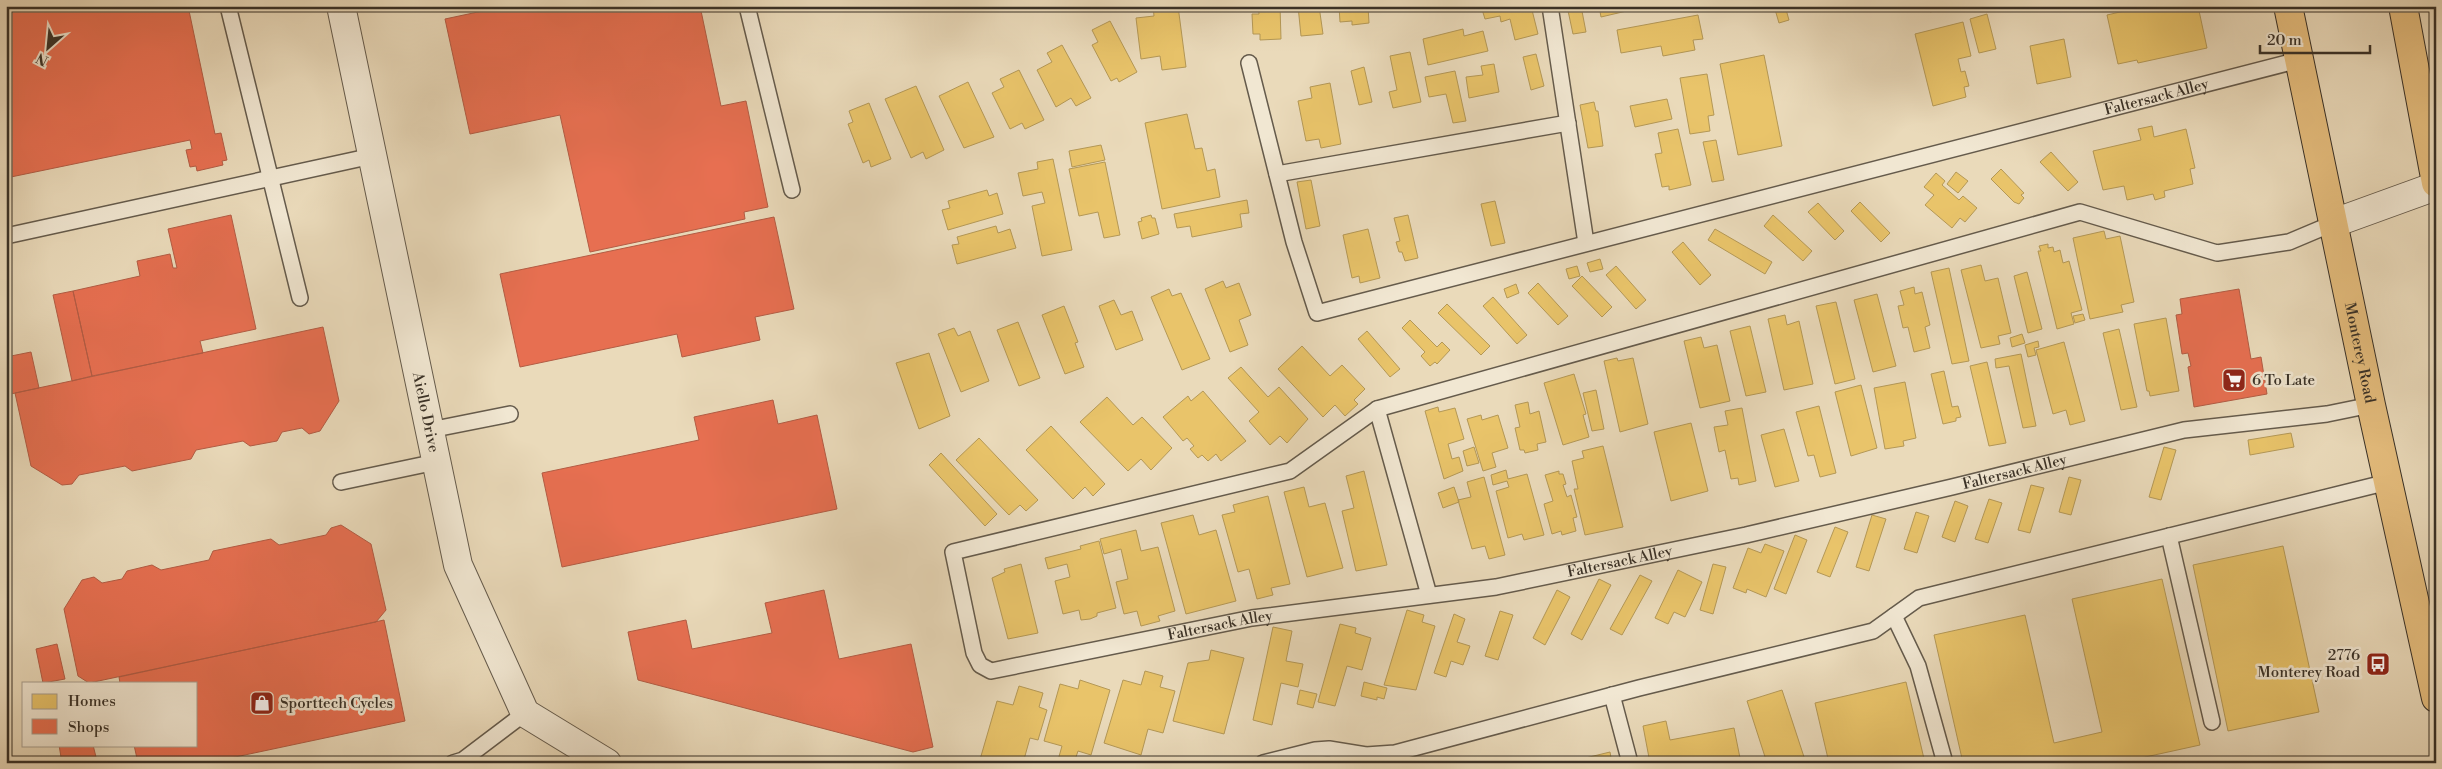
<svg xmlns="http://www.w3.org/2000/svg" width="2442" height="769" viewBox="0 0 2442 769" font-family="'Libre Bodoni',serif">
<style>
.homes{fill:#e9c46a;stroke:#b49856}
.shops{fill:#e76f51;stroke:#b35c44}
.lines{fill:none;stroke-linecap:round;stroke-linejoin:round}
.lane-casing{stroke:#655b4c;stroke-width:18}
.street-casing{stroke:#655b4c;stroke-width:30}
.primary-casing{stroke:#393127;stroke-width:30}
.lane{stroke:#f1e7d2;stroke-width:15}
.street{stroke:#f1e7d2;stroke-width:28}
.primary{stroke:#e5bd7d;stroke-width:28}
.labels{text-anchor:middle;stroke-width:5;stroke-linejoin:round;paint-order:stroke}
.street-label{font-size:15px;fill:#393127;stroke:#f1e7d2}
.poi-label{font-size:15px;fill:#393127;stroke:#f1e7d2;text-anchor:start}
</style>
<rect width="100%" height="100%" fill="#eadaba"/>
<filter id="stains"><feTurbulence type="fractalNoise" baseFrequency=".004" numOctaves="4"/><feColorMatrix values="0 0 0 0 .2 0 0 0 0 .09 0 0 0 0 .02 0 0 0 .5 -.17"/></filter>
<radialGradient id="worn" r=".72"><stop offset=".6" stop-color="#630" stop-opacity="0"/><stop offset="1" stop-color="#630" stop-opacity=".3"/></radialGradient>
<!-- homes -->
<path class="homes" d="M1153,6H1178L1186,67L1162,70L1160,56L1141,59L1136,18L1154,16Z
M1258,6H1280L1281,39L1260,40V34H1253L1252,14H1259Z
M1298,6H1319L1323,34L1301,36Z
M1339,6H1368L1369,23L1352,25V21L1340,22Z
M1481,6H1531L1538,34L1515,40L1510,19L1501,22L1500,16L1485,19Z
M1567,6H1581L1586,32L1573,34Z
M1599,6H1648L1601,17Z
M1774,6H1785L1789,20L1779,23Z
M1928,6H1939V10L1930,12Z
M2146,6H2198L2207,48L2138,63L2137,60L2118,64L2107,15Z
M1987,14L1996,49L1979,53L1970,19Z
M1698,15L1703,39L1693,40L1695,50L1663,56L1661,46L1621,53L1617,30Z
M1110,21L1137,72L1119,82L1117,78L1111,81L1092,45L1098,42L1092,30Z
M1963,22L1971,56L1958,59L1961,72L1965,71L1969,86L1964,87L1966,97L1933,106L1915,34Z
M1463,29L1464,36L1483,31L1488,51L1428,65L1423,39Z
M2064,39L2071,77L2037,84L2030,46Z
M1062,45L1091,98L1076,106L1071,98L1056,107L1037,70L1052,62L1047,53Z
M1410,52L1421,102L1393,108L1389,92L1397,90L1390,56Z
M1536,54L1544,86L1531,90L1523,57Z
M1764,55L1782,146L1738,155L1720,64Z
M1494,64L1499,92L1469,98L1466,77L1483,75L1481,66Z
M1364,67L1372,102L1359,105L1351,71Z
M1019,70L1044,120L1025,129L1022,123L1010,129L992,93L1004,87L1000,79Z
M1455,71L1466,121L1453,123L1446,94L1429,97L1425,77Z
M1707,74L1714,115L1708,116L1710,131L1690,134L1680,78Z
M968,82L994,137L964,148L939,96Z
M1330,83L1341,144L1321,148L1319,139L1306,141L1298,101L1312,98L1310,87Z
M916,86L944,150L926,159L923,152L911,158L885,99Z
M1667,99L1672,119L1635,127L1630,106Z
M1594,102L1596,111H1598L1603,146L1588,148L1580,105Z
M869,103L891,159L871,167L869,160L863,163L848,124L853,122L849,111Z
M1187,114L1195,149L1202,148L1207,171L1215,169L1220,197L1162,209L1145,123Z
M2152,126L2154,137L2186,129L2195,168L2190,169L2193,184L2164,191L2165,197L2155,200L2153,194L2127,200L2124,186L2103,190L2093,151L2141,140L2138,129Z
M1678,129L1691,185L1669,190V186L1662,187L1655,154L1662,153L1658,133Z
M1716,140L1724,180L1712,182L1703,142Z
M1101,145L1105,160L1072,167L1069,151Z
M2051,152L2078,182L2068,191L2040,162Z
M1053,159L1072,250L1042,256L1032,206L1045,203L1042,192L1023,196L1018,173L1038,169L1037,162Z
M1105,162L1120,235L1104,238L1098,212L1079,216L1069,169Z
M2001,169L2024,193L2021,195L2024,198L2019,204L2014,202L1991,179Z
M1956,172L1968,181L1958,193L1947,184Z
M1936,173L1945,181L1942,185L1959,200L1963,196L1977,208L1965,222L1960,218L1952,228L1925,205L1934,195L1924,187Z
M1311,180L1320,226L1306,229L1297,182Z
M987,190L989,196L997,193L1003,214L948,230L942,210L950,208L948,201Z
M1247,200L1249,213L1240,214L1242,227L1192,237L1190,226L1177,228L1174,214Z
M1495,201L1505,243L1491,246L1481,204Z
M1860,202L1890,233L1881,242L1851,211Z
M1818,203L1844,231L1835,240L1808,212Z
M1151,215L1152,218H1155L1159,234L1142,239L1138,222L1142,221L1141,218Z
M1408,215L1418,258L1405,261L1402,252H1399L1396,242L1400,241L1394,218Z
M1773,215L1812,251L1803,261L1764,226Z
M996,226L998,233L1010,229L1016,248L957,264L952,245L959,244L957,237Z
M1368,229L1380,278L1360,283L1359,276L1352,278L1343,235Z
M1715,229L1772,262L1765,274L1708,240Z
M2104,231L2106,239L2120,236L2134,302L2121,305L2123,312L2090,319L2073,238Z
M1683,242L1711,275L1700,285L1672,252Z
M2048,244V248L2053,247L2054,252L2060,250L2063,263L2069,261L2082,310L2071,313L2074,324L2057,329L2038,251H2041L2039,246Z
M1600,259L1603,269L1590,272L1587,263Z
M1981,265L1985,281L1998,278L2011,333L1998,336L2000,344L1981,348L1961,270Z
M1577,266L1580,276L1569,279L1566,269Z
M1616,266L1646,300L1636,309L1606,275Z
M1949,268L1969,361L1952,364L1931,272Z
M2027,272L2042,329L2028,333L2014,276Z
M1582,276L1612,307L1602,317L1572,286Z
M1223,281L1226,288L1239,283L1251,315L1239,320L1248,345L1230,352L1205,289Z
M1538,283L1568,316L1558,325L1528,293Z
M1516,284L1519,293L1507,298L1504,289Z
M1914,287L1915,294L1922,292L1930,325L1925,327L1930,348L1914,352L1908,327L1903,328L1898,306L1904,305L1900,291Z
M1169,289L1172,296L1181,293L1210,359L1182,370L1151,297Z
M1877,294L1896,366L1873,372L1854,300Z
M1493,297L1527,335L1517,344L1483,306Z
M1114,300L1121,315L1132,311L1143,340L1116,350L1099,306Z
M1836,302L1855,379L1835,384L1816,306Z
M1447,304L1490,346L1481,355L1438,313Z
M1064,306L1078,342L1075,343L1084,367L1065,374L1042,315Z
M2083,314L2085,320L2075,323L2073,316Z
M1785,315L1787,325L1799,321L1813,384L1784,390L1768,319Z
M2166,318L2179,391L2150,396L2149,391H2147L2134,324Z
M1410,320L1437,347L1442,342L1450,350L1437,364L1435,362L1430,366L1421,356L1425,352L1402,328Z
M1018,322L1040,378L1019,386L997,330Z
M1750,326L1766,392L1746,396L1730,331Z
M954,328L958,336L970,331L989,381L961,392L938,334Z
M2119,329L2137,407L2121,410L2103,333Z
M1367,331L1400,369L1390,377L1358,339Z
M2022,334L2025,343L2012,347L2010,338Z
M1701,337L1704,348L1717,345L1730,401L1700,408L1684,341Z
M2038,341L2039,347L2034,348L2036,355L2028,357L2025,345Z
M2064,342L2085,421L2070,425L2066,410L2053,414L2036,350Z
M1302,346L1330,376L1342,365L1365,389L1354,400L1358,404L1345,416L1335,405L1323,417L1278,369Z
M929,353L950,416L919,429L896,363Z
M2021,354L2036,426L2023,428L2009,366L1996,368L1995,359Z
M1617,358L1618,361L1633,358L1648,424L1620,432L1604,361Z
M1987,362L2006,443L1989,446L1970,366Z
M1241,367L1268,397L1279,387L1308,419L1287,443L1280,436L1270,445L1249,421L1259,412L1228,378Z
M1944,371L1952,407L1958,406L1961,417L1956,418V421L1943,424L1931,374Z
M1574,374L1586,414L1583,415L1589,437L1563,445L1544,383Z
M1905,382L1916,438L1903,441L1904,446L1885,449L1874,388Z
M1861,385L1877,448L1851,456L1835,392Z
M1596,390L1604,429L1592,431L1583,393Z
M1203,391L1246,441L1221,461L1216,454L1208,461L1202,455L1198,458L1190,449L1194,446L1187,438L1183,441L1163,417L1188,396L1191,401Z
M1107,397L1133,425L1142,417L1172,448L1151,470L1141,459L1128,471L1080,422Z
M1528,402L1530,414L1539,411L1546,442L1537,444L1538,450L1525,453L1524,450H1520L1515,428L1520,427L1515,405Z
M1819,406L1836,473L1820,477L1814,455L1808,456L1796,412Z
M1438,407L1439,412L1455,408L1464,439L1448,444L1452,459L1459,457L1463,471L1444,479L1425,411Z
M1742,408L1756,481L1739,485L1738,478L1731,479L1725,450L1719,452L1714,427L1728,425L1725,411Z
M1481,415L1482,420L1498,415L1508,448L1492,453L1496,467L1483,471L1467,419Z
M1691,423L1708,491L1671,501L1654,432Z
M1051,426L1105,484L1093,496L1085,487L1073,499L1026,450Z
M1784,429L1799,481L1775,487L1761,435Z
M2291,433L2294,447L2250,455L2248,440Z
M979,438L1038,500L1026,511L1020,505L1009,515L956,460Z
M1603,446L1623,527L1585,535L1574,489H1578L1572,461L1584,458L1582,451Z
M1474,447L1479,463L1467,466L1463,451Z
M2164,447L2176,450L2161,500L2149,497Z
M941,453L997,514L985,526L929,465Z
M1506,470L1508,479L1527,474L1544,535L1524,540L1522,534L1508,538L1496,491L1509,487L1507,481L1493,485L1491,475Z
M1364,471L1387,565L1356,571L1342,511L1354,508L1346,476Z
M1559,471V474H1563L1566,484L1563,485L1567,497L1571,495L1577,517L1573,518L1576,531L1562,535L1561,531L1552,534L1544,504L1553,501L1545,475Z
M1484,477L1505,555L1489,559L1485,546L1472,549L1458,500L1471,497L1467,482Z
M2069,477L2081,480L2071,515L2059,512Z
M2031,485L2044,488L2030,533L2018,530Z
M1304,487L1309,507L1325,503L1343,568L1307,577L1284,492Z
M1454,487L1459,502L1443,508L1438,493Z
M1268,496L1290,584L1271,588L1273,595L1257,599L1249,569L1238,572L1222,515L1235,512L1233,505Z
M1989,499L2002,503L1988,543L1975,539Z
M1955,501L1968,506L1955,542L1942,537Z
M1916,512L1929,516L1917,553L1904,549Z
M1193,515L1199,535L1216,530L1236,601L1186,614L1161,523Z
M1872,515L1886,519L1869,571L1856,567Z
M1835,527L1848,532L1830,577L1817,572Z
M1136,530L1141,551L1158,547L1175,611L1158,616L1160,621L1141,626L1137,611L1124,614L1116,582L1128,579L1121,549L1104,554L1100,539Z
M1795,535L1807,540L1786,594L1774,589Z
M1099,541L1116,608L1097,613V616L1090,619L1081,620L1079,610L1063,614L1055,581L1070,577L1067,564L1048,569L1045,558L1081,549L1080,546Z
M1765,544L1784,551L1766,597L1747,589L1746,593L1733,588L1748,548L1761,553Z
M2283,546L2319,712L2228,731L2193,565Z
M1021,564L1038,633L1008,639L992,578L1005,572L1004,569Z
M1713,564L1726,567L1713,614L1700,610Z
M1678,570L1702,582L1685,617L1674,612L1668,624L1655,618Z
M1640,575L1652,581L1622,635L1610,629Z
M1599,579L1611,585L1582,640L1571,634Z
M2162,579L2200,745L2118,763H1963L1934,635L2025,615L2054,743L2102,732L2072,599Z
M1557,590L1570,597L1545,645L1533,638Z
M1407,610L1424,615L1422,622L1435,626L1416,690L1384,685Z
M1500,611L1513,615L1498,660L1485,656Z
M1454,614L1465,619L1457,642L1470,646L1463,665L1451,661L1446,677L1434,673Z
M1340,624L1356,628L1355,633L1371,638L1362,670L1347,666L1335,706L1318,702Z
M1273,627L1292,631L1286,661L1303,664L1298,687L1281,683L1272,725L1253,720Z
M1211,650L1244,658L1224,734L1173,721L1188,663L1209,660Z
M1145,671L1163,676L1160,687L1175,691L1163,733L1148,729L1141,755L1104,743L1123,680L1141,685Z
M1080,680L1110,690L1091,755L1078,751L1074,763H1067L1058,760L1062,746L1044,741L1060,684L1078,689Z
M1364,682L1387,688L1384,699L1377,697V700L1361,696Z
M1906,682L1925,763H1829L1815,703Z
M1019,686L1043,693L1039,707L1047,710L1038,740L1030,738L1023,763H979L997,701L1013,705Z
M1300,690L1317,694L1313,708L1297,704Z
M1782,690L1806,763H1767L1747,701Z
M1666,721L1670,740L1734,728L1741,763H1650L1643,726Z
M1610,752L1612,763H1565Z"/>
<!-- shops -->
<path class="shops" d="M6,6H188L215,134L221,133L227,160L222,161L223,165L197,171L196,166L190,167L186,150L192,149L190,140L6,178Z
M506,6H700L721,106L746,101L768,207L744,212L745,219L590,252L560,115L470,134L445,19Z
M231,215L256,329L200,341L203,353L92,376L73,291L140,276L137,261L170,254L173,268H177L168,229Z
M774,217L794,309L755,317L760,340L682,357L677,334L520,367L500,274Z
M2239,289L2251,359L2261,357L2267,394L2194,407L2188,367L2191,366L2188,353L2182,354L2176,315L2182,314L2180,299Z
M73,291L92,376L72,381L53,295Z
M323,327L339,401L320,431L309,434L302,428L282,432L277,441L250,446L243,441L196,450L191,459L132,471L125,466L79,475L72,484L62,485L31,466L15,393Z
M31,352L39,388L6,395V357Z
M773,400L778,424L817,415L837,509L562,567L542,473L699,440L694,417Z
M341,525L371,544L386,610L376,622L89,683L78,676L64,609L82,580L94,577L102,583L122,579L127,571L152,565L161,570L209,560L213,551L271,539L279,545L326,535L331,528Z
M824,590L839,659L911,644L933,747L913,752L638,680L628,632L686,620L692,649L772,633L765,603Z
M384,620L405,721L207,763H138L134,745H196V683H120L119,677Z
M57,644L65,679L43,683L36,649Z
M59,745H93L96,757L62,763Z"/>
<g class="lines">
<!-- lane casing -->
<g class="lane-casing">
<g id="lane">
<path d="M228,6L300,298"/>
<path d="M747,6L792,190"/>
<path d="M1550,6L1586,243"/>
<path id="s1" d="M1249,63L1294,242L1317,313L2299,60"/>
<path d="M1277,174L1568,123"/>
<path d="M6,236L372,156"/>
<path id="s2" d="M1377,409L1290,471L953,552L974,653L980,665L991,671L1252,618L1496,587L1746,535L1952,487L2184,430L2327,414L2371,405"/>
<path d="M430,430L510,414"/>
<path d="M341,482L436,462"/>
<path d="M2169,536L2212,722"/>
<path d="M1429,595L1377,409L2080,212L2217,253L2289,242L2334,223"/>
<path d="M1894,616L1918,666L1945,763"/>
<path d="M1612,695L1630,763"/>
<path d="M453,763L463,760L525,713"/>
<path d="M1263,763L1315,750L1329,749L1366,755L1395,753L1639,688L1873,631L1919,598L2388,482"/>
</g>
</g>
<!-- street casing -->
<g class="street-casing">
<g id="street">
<path id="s3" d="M341,6L458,565L525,713L607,763"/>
<path d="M2334,223L2436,186"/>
</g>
</g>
<!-- primary casing -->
<g class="primary-casing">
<g id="primary">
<path id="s4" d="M2288,6L2371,405L2436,698"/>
<path d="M2403,6L2436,183"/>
</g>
</g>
<!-- lane -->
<use href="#lane" class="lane"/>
<!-- street -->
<use href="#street" class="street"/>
<!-- primary -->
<use href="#primary" class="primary"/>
</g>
<!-- icons -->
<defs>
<g id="supermarket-square" transform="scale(1.25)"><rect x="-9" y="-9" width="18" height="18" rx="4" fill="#8f2418" stroke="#f1e7d2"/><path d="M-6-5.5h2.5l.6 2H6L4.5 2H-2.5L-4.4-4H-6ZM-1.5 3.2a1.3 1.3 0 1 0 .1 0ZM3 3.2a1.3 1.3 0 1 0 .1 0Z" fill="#fff"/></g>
<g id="bus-square" transform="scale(1.25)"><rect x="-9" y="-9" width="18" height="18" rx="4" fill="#8f2418" stroke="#f1e7d2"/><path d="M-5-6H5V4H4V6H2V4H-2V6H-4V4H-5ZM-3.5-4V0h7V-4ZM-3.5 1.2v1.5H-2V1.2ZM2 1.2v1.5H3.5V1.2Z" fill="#fff"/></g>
<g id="shop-square" transform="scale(1.25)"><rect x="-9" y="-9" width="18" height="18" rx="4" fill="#8f2418" stroke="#f1e7d2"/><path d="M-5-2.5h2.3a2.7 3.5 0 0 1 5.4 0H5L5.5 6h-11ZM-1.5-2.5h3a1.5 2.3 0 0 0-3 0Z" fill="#fff"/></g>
</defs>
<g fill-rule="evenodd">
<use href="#supermarket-square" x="2234" y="380"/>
<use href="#bus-square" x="2378" y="664"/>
<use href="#shop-square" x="262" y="703"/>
</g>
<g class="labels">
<!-- street labels -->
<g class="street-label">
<text dy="5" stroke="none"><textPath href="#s1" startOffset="1126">Faltersack Alley</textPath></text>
<text dy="5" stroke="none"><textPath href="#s4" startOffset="354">Monterey Road</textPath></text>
<text dy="5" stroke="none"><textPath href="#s3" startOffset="415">Aiello Drive</textPath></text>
<text dy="5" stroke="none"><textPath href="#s2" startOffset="1626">Faltersack Alley</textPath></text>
<text dy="5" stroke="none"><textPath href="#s2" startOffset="1221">Faltersack Alley</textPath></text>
<text dy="5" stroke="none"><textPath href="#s2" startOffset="816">Faltersack Alley</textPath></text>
</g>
<!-- poi labels -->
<g class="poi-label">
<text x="2252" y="385">6 To Late</text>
<text x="2360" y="660" text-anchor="end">2776<tspan x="2360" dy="17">Monterey Road</tspan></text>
<text x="280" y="708">Sporttech Cycles</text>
</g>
</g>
<!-- margin -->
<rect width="2442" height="769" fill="none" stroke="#eadaba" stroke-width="25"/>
<rect x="8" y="8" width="2427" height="754" fill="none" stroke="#393127" stroke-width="2.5"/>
<rect x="12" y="12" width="2417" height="744" fill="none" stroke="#393127"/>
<!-- legend -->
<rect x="22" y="682" width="175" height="65" fill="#f1e7d2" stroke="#a79e8e"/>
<rect x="32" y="694" width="25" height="15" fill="#e9c46a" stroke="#a79e8e"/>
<text x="68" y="706" font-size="15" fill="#393127">Homes</text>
<rect x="32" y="719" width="25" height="15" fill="#e76f51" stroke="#a79e8e"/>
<text x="68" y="732" font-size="15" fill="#393127">Shops</text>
<!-- north arrow -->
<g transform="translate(48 48) rotate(207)" stroke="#f1e7d2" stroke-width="4" paint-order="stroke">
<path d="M0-4L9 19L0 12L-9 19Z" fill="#393127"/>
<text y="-8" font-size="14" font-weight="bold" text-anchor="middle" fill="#393127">N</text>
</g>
<!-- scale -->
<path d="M2260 45v8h110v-8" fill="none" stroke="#393127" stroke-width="2.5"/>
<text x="2267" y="45" font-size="15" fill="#393127" stroke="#f1e7d2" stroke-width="4" paint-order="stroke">20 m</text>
<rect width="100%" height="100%" filter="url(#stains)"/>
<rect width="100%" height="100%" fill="url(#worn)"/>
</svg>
